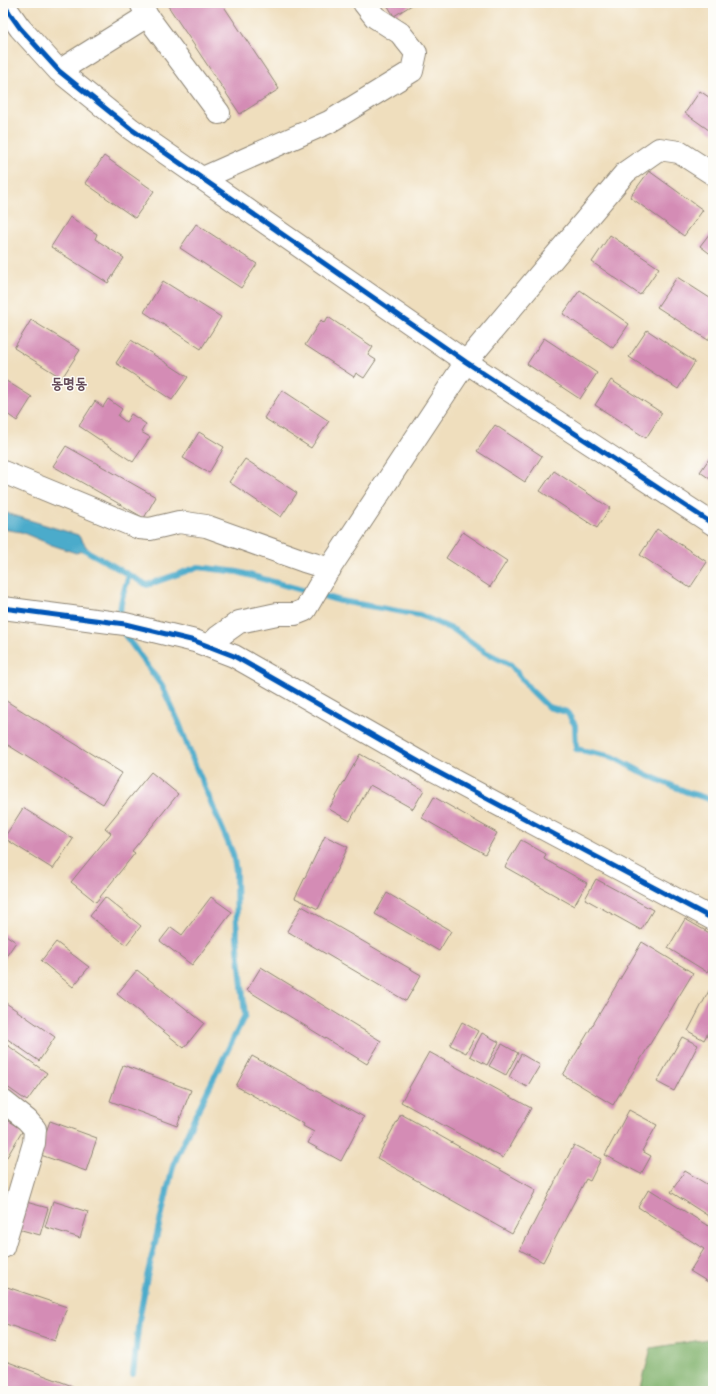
<svg xmlns="http://www.w3.org/2000/svg" width="716" height="1394" viewBox="0 0 716 1394" font-family="Mynerve,'Poor Story',sans-serif">
<style>
.forest{fill:#82b36e;stroke:#566f4c}
.water{fill:#4cabcb;stroke:#3c6b7b}
.lines{fill:none;stroke-linecap:round;stroke-linejoin:round}
.stream{stroke:#4cabcb;stroke-width:6}
.building{fill:#d48cb5}
.minor-casing{stroke:#8d8474;stroke-width:24}
.minor{stroke:#fff;stroke-width:22}
.cycleway-casing{stroke:#fdfcf7;stroke-width:8}
.cycleway{stroke:#0057b8;stroke-width:5}
.labels{text-anchor:middle;stroke-width:3;stroke-linejoin:round;paint-order:stroke}
.quarter-label{font-size:15px;font-weight:bold;fill:#664d5b;stroke:#fdfcf7}
</style>
<rect width="100%" height="100%" fill="#fdfcf7"/>
<filter id="ink" filterUnits="userSpaceOnUse"><feTurbulence type="fractalNoise" baseFrequency=".025" numOctaves="2"/><feDisplacementMap in="SourceGraphic" scale="8" xChannelSelector="R" yChannelSelector="G"/><feConvolveMatrix kernelMatrix="1 2 1 2 8 2 1 2 1" color-interpolation-filters="sRGB"/></filter>
<filter id="wash" filterUnits="userSpaceOnUse"><feTurbulence type="fractalNoise" baseFrequency=".012" numOctaves="4" result="noise"/><feDisplacementMap in="SourceGraphic" scale="16" xChannelSelector="R" yChannelSelector="G"/><feGaussianBlur stdDeviation="0.9" result="paint"/><feColorMatrix in="noise" values="0 0 0 0 0 0 0 0 0 0 0 0 0 0 0 0 0 1.4 0 .05"/><feComposite in="paint" operator="in"/></filter>
<g filter="url(#wash)">
<rect width="100%" height="100%" fill="#efdebd"/>
<!-- forest -->
<path class="forest" d="M708,1339L713,1340V1391H632L641,1387L651,1348Z"/>
<!-- water -->
<path class="water" d="M3,512L78,535L88,549L76,553L52,545L21,532L3,529Z"/>
<g class="lines">
<!-- stream -->
<path class="stream" d="M78,546L147,585L198,567L238,572L341,601L420,615L456,631L485,652L511,665L530,689L548,707L567,712L575,725L576,749L613,757L647,775L687,792L709,799L713,804
M121,620C118,605 125,589 129,575
M123,629L125,635L162,686L179,723L193,760L233,854L236,871L237,937L245,1015L195,1116L173,1166L147,1277L139,1320L133,1374"/>
</g>
<g id="blocks">
<!-- building -->
<path class="building" d="M166,3H226L223,5L279,89L240,114Z
M386,3H415L394,16Z
M700,91L713,100V133L685,113Z
M104,156L154,191L135,218L85,183Z
M649,171L703,210L684,236L630,197Z
M70,217L97,234L95,239L124,258L108,283L51,247Z
M196,224L257,264L241,288L180,248Z
M713,229V256L700,246Z
M610,235L659,268L640,295L592,262Z
M677,277L713,300V332L708,340L657,307Z
M163,281L221,317L201,349L144,312Z
M580,290L629,324L613,348L563,314Z
M328,317L373,347L368,355L376,360L364,378L356,373L354,377L305,345L321,320L324,323Z
M31,320L80,350L62,378L14,348Z
M647,330L695,362L678,389L629,357Z
M544,338L597,373L580,399L527,364Z
M131,340L188,377L172,400L116,363Z
M3,379L32,397L17,421L3,411Z
M611,380L662,413L646,438L595,405Z
M282,390L329,421L311,448L264,418Z
M108,399L122,409L118,416L126,422L131,414L146,424L141,432L150,437L133,462L79,426L95,401L103,407Z
M495,425L542,456L525,482L477,451Z
M199,432L224,447L209,473L183,458Z
M66,446L156,497L144,518L53,466Z
M713,453V481L700,472Z
M245,459L297,493L281,517L229,482Z
M554,471L610,508L597,528L540,491Z
M657,529L707,562L690,588L640,555Z
M463,532L507,561L490,587L446,558Z
M3,699L122,773L103,804L3,742Z
M360,754L424,790L413,809L370,785L350,821L329,809Z
M151,772L178,794L132,851L135,853L96,902L71,882L111,833L105,828Z
M434,797L497,833L485,854L422,818Z
M23,808L73,839L53,869L4,838Z
M325,836L348,847L318,909L295,898Z
M521,840L546,854L544,859L587,883L574,906L505,867Z
M596,879L653,910L641,930L585,899Z
M387,893L451,931L439,951L375,914Z
M105,897L141,926L126,945L90,916Z
M211,897L232,912L192,965L160,941L171,927L182,935Z
M302,906L421,975L406,1001L287,931Z
M685,919L713,935V961L707,972L668,948Z
M3,933L16,942L3,961Z
M56,942L89,967L73,987L41,961Z
M642,942L693,973L613,1105L563,1075Z
M261,967L381,1041L367,1064L247,990Z
M137,970L204,1023L184,1048L117,994Z
M713,983V1023L704,1040L688,1031Z
M3,1001L55,1037L39,1061L3,1036Z
M462,1022L478,1031L466,1053L450,1045Z
M482,1033L499,1042L487,1065L470,1056Z
M682,1037L698,1045L674,1091L657,1082Z
M3,1042L47,1073L27,1101L3,1084Z
M502,1044L518,1053L506,1075L489,1066Z
M429,1052L531,1108L503,1158L401,1102Z
M521,1054L540,1065L527,1087L509,1077Z
M252,1056L364,1117L341,1161L308,1143L314,1132L303,1126L304,1124L236,1086Z
M123,1065L191,1090L177,1126L110,1101Z
M629,1110L657,1125L642,1151L651,1156L641,1174L605,1155Z
M401,1114L536,1190L512,1234L377,1158Z
M3,1118L23,1130L7,1157L3,1155Z
M50,1121L97,1138L86,1171L38,1154Z
M574,1145L601,1159L590,1181L586,1179L543,1262L520,1250Z
M685,1171L713,1188V1219L671,1192Z
M649,1189L713,1229V1275L708,1282L690,1271L704,1249L638,1207Z
M53,1201L88,1212L80,1238L45,1227Z
M26,1202L48,1208L40,1235L18,1229Z
M7,1287L67,1307L55,1341L3,1323V1299Z
M3,1360L75,1387L73,1391H3Z"/>
</g>
</g>
<g filter="url(#ink)">
<use href="#blocks" fill-opacity="0" stroke="#8d8474" stroke-width="1"/>
<g class="lines">
<!-- minor casing -->
<g class="minor-casing">
<path id="minor" d="M141,3L147,16L219,113
M3,4L20,28L59,71L131,129L466,362L713,524
M59,71L147,16
M203,178L329,122L412,71L416,53L400,33L375,17L364,3
M3,472L139,528L150,529L179,522L206,526L304,561L330,569
M3,608L125,624L195,641L234,656L428,767L713,919
M209,646L218,637L239,622L277,614H295L305,610L326,574L466,362L626,172L659,149L679,152L713,174
M3,1101L27,1120L35,1129L34,1143L3,1247"/>
</g>
<!-- minor -->
<use href="#minor" class="minor"/>
<!-- cycleway casing -->
<g class="cycleway-casing">
<path id="cycleway" d="M3,4L20,28L59,71L131,129L466,362L713,524
M3,608L125,624L195,641L234,656L428,767L713,919"/>
</g>
<!-- cycleway -->
<use href="#cycleway" class="cycleway"/>
</g>
</g>
<g class="labels">
<!-- quarter labels -->
<g class="quarter-label">
<text x="69" y="388">동명동</text>
</g>
</g>
<!-- margin -->
<rect width="716" height="1394" fill="none" stroke="#fdfcf7" stroke-width="16"/>
</svg>
